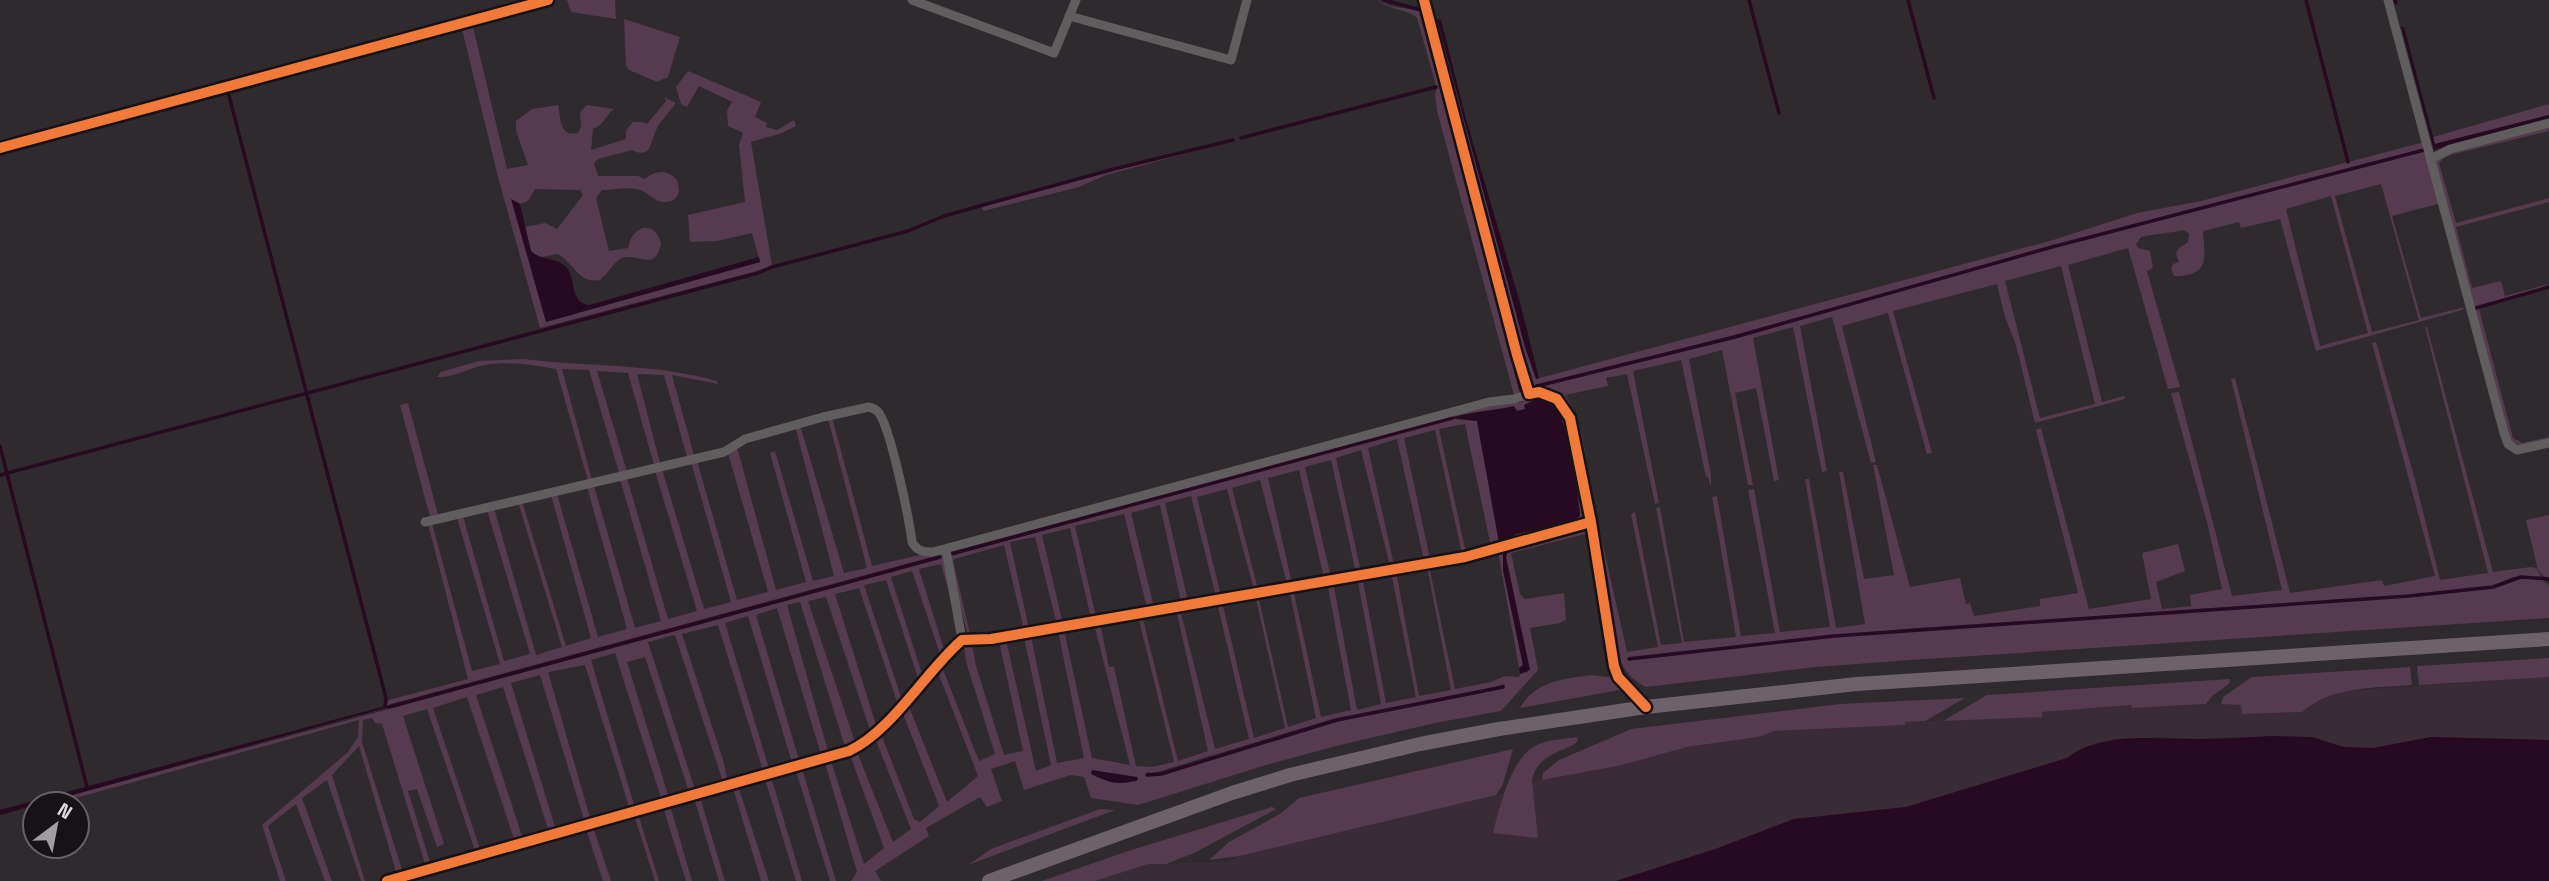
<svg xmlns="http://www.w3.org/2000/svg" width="2549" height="881" viewBox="0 0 2549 881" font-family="'Space Grotesk',sans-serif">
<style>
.built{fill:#392c36}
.green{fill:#563a4f;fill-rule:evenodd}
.water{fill:#270a21}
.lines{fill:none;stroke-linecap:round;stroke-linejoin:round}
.stream{stroke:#270a21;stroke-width:3.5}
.minor{stroke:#605d5f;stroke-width:9}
.trunk{stroke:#6e626a;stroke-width:14}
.cycleway-casing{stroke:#161215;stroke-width:15}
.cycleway{stroke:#f17a3a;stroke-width:10}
</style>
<rect width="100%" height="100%" fill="#2f2a2e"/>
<!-- built -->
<path class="built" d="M2549,677V740L2431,737L2373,748L2344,747L2312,737H2215L2201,739L2157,737L2081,747L2067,758L1906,807L1794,819L1718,848L1616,881H1095L1148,864L1227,862L1239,856L1496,795L1542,780L1622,765L1687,747L1758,737L1774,731L1904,725L1905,722L2041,717L2042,712L2132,705V708L2221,704L2241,705L2242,714L2302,712L2313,703L2344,691Z"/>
<!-- green -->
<path class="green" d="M567,0H615L616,19L571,12Z
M1377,0L1390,6L1420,11L1520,393L1514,395L1437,111L1435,95L1437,89L1417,18C1408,9 1391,11 1377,0Z
M1433,17L1437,19L1525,347L1536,379L2053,240L2137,213L2201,201L2424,142L2441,203L2392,216L2421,318L2465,307L2462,310L2316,351L2280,219L2241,228L2239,222L2203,231C2205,259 2210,276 2174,276L2171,269L2173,264L2179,262L2176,254L2179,248L2188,242L2189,234L2184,230C2169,233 2156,234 2141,237L2136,244L2138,248L2150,251L2153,268L2147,271L2180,387L2168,389L2128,248L2068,265L2102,402L2124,396L2125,399L2035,423L2016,345L2005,317L1997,284L1893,311L1932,453L1927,454L1888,313L1842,326L1876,462L1871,463L1832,317L1800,326L1827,471L1822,472L1793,327L1753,338L1779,480L1774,481L1756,388L1735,393L1753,485H1748L1722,350L1689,359L1711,475V486L1708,477H1706L1681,360L1633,371L1659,503L1655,504L1627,374L1606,378L1608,386L1565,395C1585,425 1586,463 1592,498H1590L1569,410L1535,389L1522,359ZM2423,149L2424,151L2052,248L1735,337L1538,386L1734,335L2052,246ZM2381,184L2419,320L2372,332L2335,196ZM2331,196L2368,333L2320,346L2286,209ZM2061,266L2095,404L2040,418L2005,281Z
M624,19L680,37L668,77L657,82L629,70L626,65Z
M472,23L507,169L528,165L516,131V121L532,109L558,105C561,119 559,137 578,133L581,127L580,112L587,105L614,109C605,116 604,125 593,129L591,150L626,139V130L633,122H642L647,124L666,101L664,97L676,103C670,112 658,123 655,133C650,145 650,159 632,150L598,159L594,163L598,176H638L645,179C656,170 667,169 677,180C679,188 681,195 673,200C657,208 651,192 637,189C626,187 614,190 602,190L596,198L609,251L628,248C632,225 655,219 661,243C655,275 637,250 620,259C612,264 608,274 600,280C578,284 575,264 558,254C552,254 546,257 541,257C527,256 527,237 525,227L545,223L557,229L583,195L580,190L535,189L528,201L520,204L515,201L546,321L760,262L752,233L717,241L690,242L688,215L745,202L739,145L743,133L728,126L727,111L732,102L699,86L687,107L681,104L676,87L688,71L761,102L755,117L767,123L766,127L777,130L794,120L796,126L782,133L751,142L772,265L757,271L540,328L498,177L461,25Z
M2549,104V115L2435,144L2433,137Z
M2549,125V131L2454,154L2445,157L2439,163L2456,223L2549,198V202L2456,227L2472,288L2501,281L2505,296L2549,284V286L2473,308L2435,162L2439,156Z
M1236,140L1106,175L1079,187L983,211L982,206L1114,170Z
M2479,309L2513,438L2522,443L2549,437V440L2522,446L2510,441L2473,310Z
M2425,327H2427L2493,572L2531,567L2536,568L2542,577H2513L2492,586L2408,595L1904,629L1628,657V660L1834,637L2441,594L2493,588L2521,578L2543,580L2549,586V618L1911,660L1816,667L1646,687C1631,679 1624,671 1618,655L1596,526L1598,523L1627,652L1658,647L1631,514L1635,512L1661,645L1682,643L1656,508L1660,507L1684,642L1736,637L1712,497L1717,496L1741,636L1775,633L1748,490L1754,489L1780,632L1830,627L1805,479H1809L1836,628L1865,624L1839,472H1843L1864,579L1894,575L1873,465H1877L1910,587L1960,578L1966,604L1970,603L1974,616L2040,606V599L2078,593L2036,430L2041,428L2089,609L2151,599L2142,553L2178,544L2185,571L2156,582L2162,609L2191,606L2190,595L2222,589L2208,526L2171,393L2179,392L2232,596L2282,590L2231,379L2235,378L2290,593L2382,580L2384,586L2435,576L2372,343L2376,342L2414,476L2440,580L2488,573Z
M523,359C587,367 654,363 717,381L718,384L672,375L694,455L687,457L664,375L637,374L660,463L654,465L628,373L597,371L627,472L619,473L589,370L562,369L592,480L588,481L556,369C533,365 508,361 485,365C468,368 454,378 437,377L441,372L479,361Z
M1544,395L1545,400L1537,399L1525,405L1526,409L1516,411L1514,407L1459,415L952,553L1471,409L1523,402L1524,399Z
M1550,396L1565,415L1586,517L1584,521L1491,547L1465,424L1439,429L1466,553L1462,554L1435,430L1404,438L1430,559L1424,560L1397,439L1368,448L1394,565L1390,566L1361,450L1336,458L1361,572L1356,573L1331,460L1305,467L1331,577L1324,578L1299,470L1268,478L1292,583L1287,584L1260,480L1232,488L1258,589L1254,590L1227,489L1197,497L1221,596L1216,597L1191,496L1165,503L1188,601L1181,602L1160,505L1131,513L1154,607L1147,608L1124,514L1075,526L1096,617L1091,618L1070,528L1042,535L1063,624L1057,625L1035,537L1010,542L1029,629L1024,630L1004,545L954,559L953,561L971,638L967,632L956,590L951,555L1452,419L1477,421L1499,542L1507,540L1517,534L1580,516C1577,484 1572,426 1550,402Z
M408,403L438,514L430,517L400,405Z
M832,417L872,566L924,554H942L953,607L941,564L919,569L945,653L941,657L912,571L891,577L923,677L919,681L886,580L864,585L902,700L898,705L859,588L835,594L877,728L871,733L826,597L808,601L856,745L846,750L800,602L787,605L829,755L822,758L777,608L756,615L800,763L793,766L748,616L725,623L770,772L764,774L718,625L682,634L724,763L728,783L724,785L675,635L648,642L695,790L689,792L645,657L627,662L669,798L662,801L615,653L591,660L635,808L630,810L585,665L548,672L591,821L585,823L540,675L511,683L556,830L549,832L503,687L476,695L523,839L515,842L467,697L433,708L481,852L476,853L427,709L403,716L444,844L437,847L417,789L408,791L431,865L426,867L382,724L375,723L372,718L363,720L362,742L403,873L397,875L359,746L332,775L365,881H361L327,780L302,798L332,881H325L296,804L268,826L286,881H280L262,825L347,753L358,737L359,720L54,804H40L940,559L939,555L387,705L389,700L468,679L428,524L432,523L472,671L500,664L457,518L463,516L504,661L530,654L487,510L494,508L536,655L562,647L518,502L522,501L566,646L591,638L551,495L557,494L598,637L627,629L587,487L594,486L635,628L661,621L620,479L627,478L668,619L697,611L655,471L662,469L704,609L731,602L691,462L697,461L737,600L768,592L728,453L737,447L776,590L806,582L770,453L775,451L813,581L834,576L795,426L800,425L844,573L867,568L828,419Z
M2549,515V579L2545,578L2538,570L2526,520Z
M1587,527L1590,530L1589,533L1511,553L1520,594L1525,599L1564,593L1566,620L1560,623L1530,628L1538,670L1501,711L1435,723L1340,745L1266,765L1138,805L1091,798L1084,777L1071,775L1024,790L1015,761L991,769L1002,801L987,807L980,797L926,828L929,836L875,871L881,881H851L857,872L825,763L831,761L864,864L884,848L850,755L857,752L893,842L911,829L875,738L881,734L914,819L920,822L939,806L902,711L908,704L947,802L978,776L938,672L942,667L979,761L995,754L966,662L964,646L972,644L976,666L1004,755L1023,751L999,641L1006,640L1036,771L1051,765L1024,637L1031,636L1057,763L1084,758L1058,631L1064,630L1092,758L1130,765L1094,624L1100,623L1109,667H1114L1136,766L1152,767L1174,762L1138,616L1142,615L1178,761L1208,751L1176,609H1180L1215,749L1249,739L1217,602L1222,601L1254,738L1285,728L1255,595H1258L1288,727L1316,718L1289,589H1293L1321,717L1351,710L1327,582H1333L1357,710L1381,704L1357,577L1362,576L1386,703L1416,697L1391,572L1396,571L1419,696L1451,690L1427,567L1429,566L1455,689L1491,682L1505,676L1519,677L1520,674L1528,672L1506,557L1508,550ZM1504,684L1505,686L1492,691L1337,721L1161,775L1151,776L1146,772L1154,773L1332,719L1488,689Z
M1503,551V570L1523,665L1519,668L1498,552Z
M2549,658V677L2419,685L2417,666Z
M2410,667L2412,685C2374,688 2332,686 2302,712L2242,714L2241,705L2221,704L2223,697L2252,677Z
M1591,675L1616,678L1625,689L1520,708C1535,681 1563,679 1591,675Z
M2230,679L2229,684L2212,696L2206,704L2132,708L2131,705L2042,712V717L1943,721L1987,695Z
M1965,698L1925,721L1905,722V725L1774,731L1758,737L1687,747L1622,765L1542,780L1543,773L1559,760L1631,729L1840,704Z
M1578,737L1577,742L1573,745C1554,754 1536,758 1532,781L1538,838L1493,833C1499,809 1511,758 1535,746C1547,739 1565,739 1578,737Z
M1513,749L1503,784L1496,795L1239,856L1209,860L1229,842L1280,814L1299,798Z
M802,769L836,881H830L796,771Z
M771,777L802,881H796L765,779Z
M738,786L769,881H761L733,788Z
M700,797L725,881H719L694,798Z
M670,805L692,881H686L663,807Z
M1272,807L1276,809L1194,853L1166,864H1148L1095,881H1042L1128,851Z
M1100,809L1115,810L968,865L991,849Z
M638,814L659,881H655L634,815Z
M593,827L611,881H603L586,829Z"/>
<!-- water -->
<path class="water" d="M1437,19L1441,20L1466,119L1521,306L1539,378L1536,379L1525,347Z
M2401,27H2404L2435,144L2549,115V118L2434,150Z
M511,199L520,204L531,251C541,261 558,257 567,268C576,280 570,303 589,305L759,257L760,262L546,322Z
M1544,395L1550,396V402C1569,414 1578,493 1580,516L1571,522L1517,534L1499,542L1477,421L1452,418C1472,411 1493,411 1514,406L1517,411L1525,409L1524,405L1537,399H1545Z
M1508,550L1506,557L1530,670L1520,674L1519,668L1523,665L1503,570V551Z
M385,706L389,707L0,815V810Z
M2271,736L2312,737L2344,747L2373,748L2431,737L2549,740V881H1616L1718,848L1794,819L1906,807L2067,758C2105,730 2155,740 2200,739C2224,739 2248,737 2271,736Z
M1092,770L1137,777L1138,779L1136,781C1116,785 1110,783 1091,774Z"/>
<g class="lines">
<!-- stream -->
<path class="stream" d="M1384,0L1421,10L1521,390
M1749,0L1779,113
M1908,0L1934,98
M2306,0L2348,162
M2395,0L2396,3
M228,92L386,698L385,706
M1241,138L1436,87
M2476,308L2549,287
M1537,386L1735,337L2052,247L2424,150
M0,446L87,787
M0,475L758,273L772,267L908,231L944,216L994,202L1114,169L1233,140
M951,554L1452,418
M1629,659L1834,636L2409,596L2493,587L2521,577L2549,579
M389,707L940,557
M1147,775L1161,774L1337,720L1503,687"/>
<!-- minor -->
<path class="minor" d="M912,0L1054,53L1076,0
M1424,0L1517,355L1529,394L1539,392L1557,399L1570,418L1591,522L1614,666L1618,677L1646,707
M2388,0L2504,433L2508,444L2517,450L2549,443
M1069,16L1231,60L1247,0
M0,148L548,0
M2431,159L2450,149L2549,123
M425,522L724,452L745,439L823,417L869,407C874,409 875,408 879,413C891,430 909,518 912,542C917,551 923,552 933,552L1489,402L1514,399L1529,394
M946,550L962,640
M387,881L849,751C892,731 926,671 962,640L991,639L1465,557L1591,522"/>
<!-- trunk -->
<path class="trunk" d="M989,881L1232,793L1290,775L1420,744L1499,729L1646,707L1857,684L2549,639"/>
<!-- cycleway casing -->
<g class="cycleway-casing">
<path id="cycleway" d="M1424,0L1517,355L1529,394L1539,392L1557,399L1570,418L1591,522L1614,666L1618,677L1646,707
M0,148L548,0
M387,881L849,751C892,731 926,671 962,640L991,639L1465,557L1591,522"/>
</g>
<!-- cycleway -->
<use href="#cycleway" class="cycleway"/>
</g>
<!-- north arrow -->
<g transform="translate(56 825) rotate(32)"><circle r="33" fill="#161215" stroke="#676266" stroke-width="2"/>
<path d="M0-5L12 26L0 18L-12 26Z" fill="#a39ca1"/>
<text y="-10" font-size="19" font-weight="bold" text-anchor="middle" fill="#e1dadf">N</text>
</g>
</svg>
